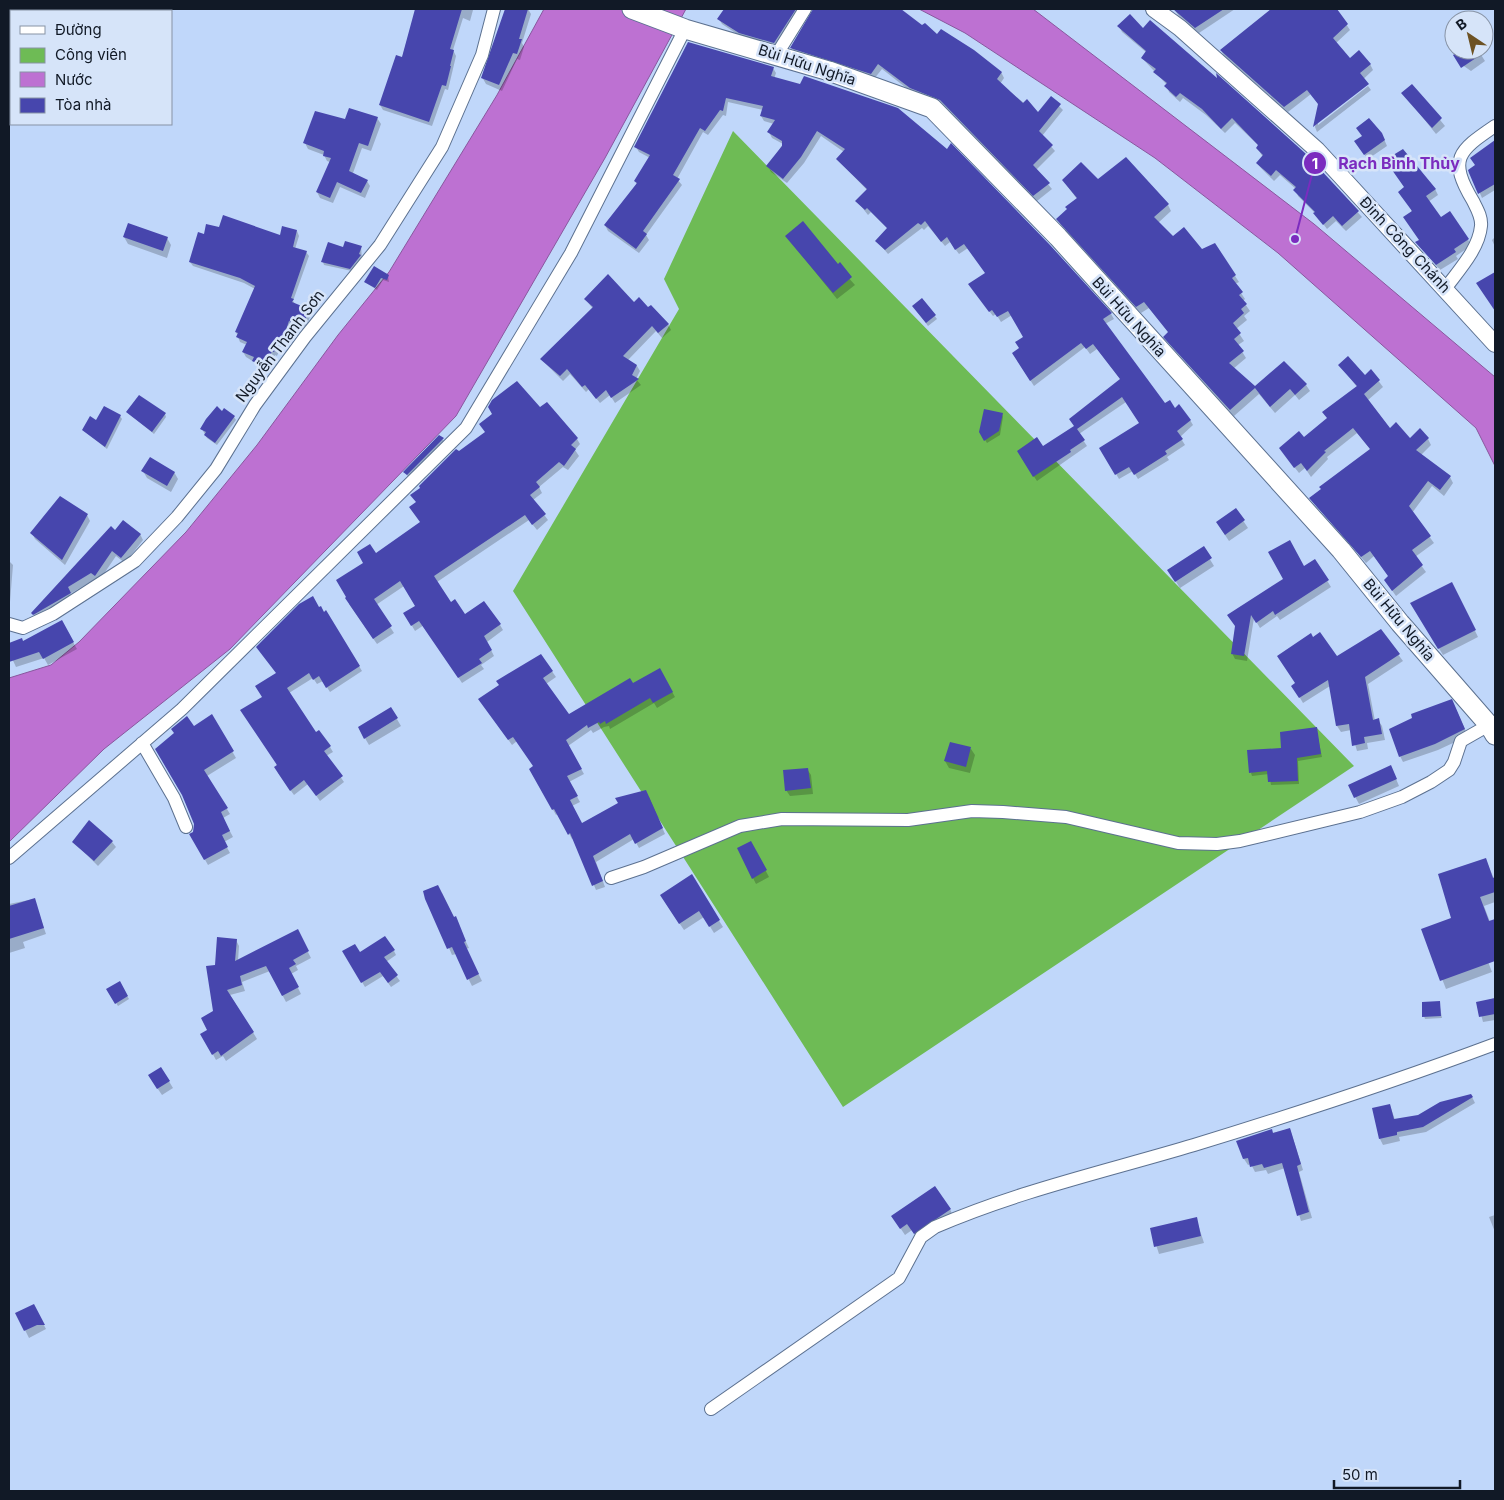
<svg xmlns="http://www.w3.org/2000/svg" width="1504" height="1500" viewBox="0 0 1504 1500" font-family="Inter,sans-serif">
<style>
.green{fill:#6ebb55}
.water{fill:#bd71d2;stroke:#89579e}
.shadow{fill:#0003}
.building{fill:#4746ad}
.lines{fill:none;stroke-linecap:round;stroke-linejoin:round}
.minor-casing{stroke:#5c7190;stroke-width:14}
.tertiary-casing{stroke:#5c7190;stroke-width:18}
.secondary-casing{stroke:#5c7190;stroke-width:21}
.minor{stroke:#fff;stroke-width:12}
.tertiary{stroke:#fff;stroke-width:16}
.secondary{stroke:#fff;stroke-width:19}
.labels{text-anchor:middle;stroke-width:5;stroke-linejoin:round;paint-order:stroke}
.street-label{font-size:15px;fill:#111926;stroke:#d6e4f9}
.leader{fill:none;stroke:#7b2cbf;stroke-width:2}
.callout-dot{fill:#7b2cbf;stroke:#d6e4f9;stroke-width:2}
.mark-label{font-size:15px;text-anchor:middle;font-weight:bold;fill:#fff}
.callout-label{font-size:16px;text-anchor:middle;font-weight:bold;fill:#7b2cbf;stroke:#d6e4f9;stroke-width:5;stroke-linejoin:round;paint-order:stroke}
</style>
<rect width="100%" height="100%" fill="#c0d7fa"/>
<!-- green -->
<path class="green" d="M733,131L1354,766L843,1107L513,591L679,309L664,279Z"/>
<!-- water -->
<path class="water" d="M544,9H686L605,158L456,416L230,649L104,749L9,842V678L51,665L79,642L186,532L257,445L338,335L389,272L497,95Z
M919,9H1033L1314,224L1495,377V466L1476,428L1278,253L1155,158L965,33Z"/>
<!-- shadow -->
<path class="shadow" d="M416,9L473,10L470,21L463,18L453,50L456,56L448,90L445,89L432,126L383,110L380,105L402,58Z
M507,9H528L531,14L522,43L524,47L520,60L517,59L502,91L486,84L482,77Z
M725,9H803L777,48L743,38L722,24L719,19Z
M813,9H898L923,27L1001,72L1004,78L1000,84L1038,114L1051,98L1063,110L1042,136L1055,151L1036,170L1052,189L1037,201L944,106L914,94L882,69L874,79L795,53L792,48L813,13Z
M1174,9H1235L1199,33L1180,18Z
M1269,9H1336L1350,30L1336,43L1350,60L1370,64L1373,70L1318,122V125L1368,86L1371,90L1317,132L1315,127L1319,105L1311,94L1288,112L1224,56L1221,50L1270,11Z
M1150,21L1304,154L1362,217L1346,231L1336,221L1327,229L1315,213L1298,196L1296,189L1280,175L1274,181L1261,168L1257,163L1263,157L1257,148L1259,146L1235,123L1225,133L1206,115L1183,98L1180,102L1169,92L1167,85L1142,58L1147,53L1122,32L1119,26L1143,30Z
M1462,50H1478L1485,61L1471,71L1458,62Z
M773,68L776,73L774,79L1111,314L1114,319L1105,324L1165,405L1190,420L1193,425L1180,437L1185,445L1167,457L1169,460L1138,479L1133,471L1119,479L1101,448L1141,424L1126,402L1079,434L1087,446L1037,481L1021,457L1043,448L1076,427L1121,380L1097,349L1090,354L1085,347L1034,386L1013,354L1020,349L1025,337L1012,315L1001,322L996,314L993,316L973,290L986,273L968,248L959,254L950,242L945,246L928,226L924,230L922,228L888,254L877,241L888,229L871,212L868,215L857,201L867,190L837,159L844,152L821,136L804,163L787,183L771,172L768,166L783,144L772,138L769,132L774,124L764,121L761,116L763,110L728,102L726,116L723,115L708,135L703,132L677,179L682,185L646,235L649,240L639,253L608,231L605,225L637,185L635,181L650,158L639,152L636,147Z
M1412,85L1445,126L1436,134L1403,93Z
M377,118L381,124L371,151L362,148L353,173L367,181L370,186L365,198L340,187L333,203L320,198L317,192L330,162L327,161L324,155L308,149L305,143L346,121Z
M1384,139L1387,146L1368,159L1359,147Z
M1495,142V190L1482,198L1470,171L1477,166L1472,159Z
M1063,180L1097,181L1168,205L1171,211L1158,223L1172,238L1202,250L1235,276L1239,282L1235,284L1245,299L1243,301L1250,311L1244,316L1247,320L1236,329L1244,341L1238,345L1246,358L1233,369L1255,388L1306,385L1310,391L1299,400L1295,395L1275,413L1259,394L1234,416L1169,344L1165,337L1169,333L1149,308L1141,313L1061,226L1058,219L1077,199Z
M1405,188L1435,189L1438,195L1428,202L1440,219L1468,240L1472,245L1456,256L1458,259L1440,270L1417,243L1420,241Z
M297,231L299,236L295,249L306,252L309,256L293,301L296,305L308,310L311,314L305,330L292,325L287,340L284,339L277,356L275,355L268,371L246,357L243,352L247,345L240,342L236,332L255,289L244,283L193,266L190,262L205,236H281Z
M124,237L167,238L171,245L167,258L128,244Z
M787,237L838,266L855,285L837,299Z
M1495,237V247L1492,240Z
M361,247L362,259L352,271L324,265L323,262L344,249Z
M388,276L389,282L383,280L377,290L365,282Z
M922,299L937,319L928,326L915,309Z
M586,300L634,304L668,324L671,330L662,338L656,331L628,360L637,366L640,371L636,379L641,385L615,403L610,395L600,403L589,389L586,392L570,374L563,381L542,360L593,309Z
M1340,365L1365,377L1371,371L1383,387L1368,400L1390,429L1410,440L1428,439L1431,445L1421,455L1450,477L1453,483L1444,496L1432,486L1412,513L1434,543L1415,557L1426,572L1396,596L1389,586V577L1374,556L1366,563L1311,498L1371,450L1357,433L1327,457L1328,459L1311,477L1305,468L1299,473L1284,454L1328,419L1357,387Z
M540,409L577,439L580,444L575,450L579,456L568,470L563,467L539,487L542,493L533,500L548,520L537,530L529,520L437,582L451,604L465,616L500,625L503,630L487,642L494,656L481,665L484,669L462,683L424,625L415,631L408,619L416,607L404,586L376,605L394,633L377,644L349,604L376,555L421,523L417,503L421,488L459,452Z
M127,412L165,414L166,417L154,434Z
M222,413L234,417L236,420L217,445L207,438L202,429Z
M1002,414L1003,417L1000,435L987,443L980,432Z
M120,416L122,419L107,449L83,430L96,421Z
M439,436L445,442L409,478L405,472Z
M143,471L174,472L178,479L171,492L147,478Z
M1236,510L1248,528L1229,541L1221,529Z
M87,515L90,521L65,565L35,539L32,533Z
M116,532L140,534L143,540L125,563L116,556L99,581L95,579L70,594L73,599L36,618L33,613Z
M1203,548L1214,566L1180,588L1173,577Z
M9,561L13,565L10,602H9Z
M1315,561L1331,587L1280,620L1277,616L1260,628L1254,618L1247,661L1235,659L1232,653L1236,627Z
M1455,590L1478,637L1443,655L1412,604Z
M326,612L362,671L330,692L323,681L317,684L313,678L289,693L316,734L330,747L333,752L326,756L344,782L320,801L308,784L294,795L278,773L264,697L277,674Z
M61,621L77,649L48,665L44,658L16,667L9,652V644L22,640L23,643Z
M1380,630L1403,661L1368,684L1375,721L1378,720L1382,726L1385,740L1367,743L1368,749L1357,751L1351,730L1341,732L1337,726L1330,686L1303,703L1293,686Z
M541,656L556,677L546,684L568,716L660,670L675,697L657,708L654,703L610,729L609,726L604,727L593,733L591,730L568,746L584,774L569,782L580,802L572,806L582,825L649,797L665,834L639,848L634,839L596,862L605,887L596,890L574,838L572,839L558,814L556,815L530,770L535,767L517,741L512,745L483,704Z
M1455,707L1468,736L1438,750L1403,762L1400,756L1414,719Z
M391,709L401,726L369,745L359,728Z
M212,716L236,758L207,776L230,814L223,818L233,837L224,842L230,853L208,865L191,835L194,832L195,824L193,728Z
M1316,728L1322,757L1298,761L1299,784L1271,785L1269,774L1252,776L1251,773L1282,749Z
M971,749L975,755L970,773L949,768L945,761Z
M807,769L811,775L813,794L790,796L786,790Z
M1394,774L1399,786L1359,804L1349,785Z
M74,842H112L116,847L98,866Z
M751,843L769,877L756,884L753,878Z
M1486,860L1495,881V902L1484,906L1490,922L1495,920V955L1487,959L1492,972L1446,989L1423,930L1453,919Z
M691,876L723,927L714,933L704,917L684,930L665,902Z
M425,892L442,893L469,948L466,949L482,981L472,986L456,954L452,955Z
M34,899L46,934L23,942L25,948L9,953V904Z
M297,931L311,958L296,966L298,970L291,974L301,994L286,1002L270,971L242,982L245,991L230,995L257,1039L226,1061L223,1056L216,1060L202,1034L209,1030L215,1012L216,966L236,940L239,946L238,961Z
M394,951L396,955L386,962L400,981L391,987L383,976L365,987L344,952L359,954Z
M119,983L129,999L118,1006L108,990Z
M1495,998V1020L1483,1022L1478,1003Z
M1439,1002L1442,1018L1425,1019L1424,1016Z
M161,1068L173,1088L162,1095L149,1076Z
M1471,1095L1475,1103L1426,1132L1399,1137L1400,1141L1383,1145L1380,1139L1373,1109L1390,1105L1395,1120L1419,1116Z
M1290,1129L1303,1170L1299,1172L1312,1218L1301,1221L1285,1168L1268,1174L1266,1170L1255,1172L1251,1164L1248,1165L1244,1159L1238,1141Z
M950,1209L953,1216L918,1239L912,1230L905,1235L897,1223Z
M1495,1215V1232L1489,1217Z
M1196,1218L1204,1243L1159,1254L1151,1229Z
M37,1312L46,1329L29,1338L17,1314Z"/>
<!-- building -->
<path class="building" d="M415,9H462L450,49L454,50L450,66H451L446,86L442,85L429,122L379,105L396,55L402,57Z
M505,9H528L519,39H522L517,54L513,53L499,85L481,78Z
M724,9H796L774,43L739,33L717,19Z
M813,9H901L922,25L925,23L937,34L941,29L974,50L1002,72L997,79L1023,103L1027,99L1038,112L1051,96L1061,104L1039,131L1053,145L1033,165L1050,183L1033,196L940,100L910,88L878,64L871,74L790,48Z
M1173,9H1224L1195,28Z
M1271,9H1337L1348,24L1333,38L1350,58L1359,50L1371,64L1360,73L1369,84L1313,127L1318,104L1307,90L1284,107L1220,50Z
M1130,14L1143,28L1150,20L1217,78L1216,73L1305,153L1359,211L1342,226L1333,216L1323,225L1313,213L1315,212L1293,190L1296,187L1276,170L1271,176L1256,163L1263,155L1256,148L1258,145L1232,118L1221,129L1202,109L1180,93L1176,97L1164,86L1167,83L1153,72L1156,69L1141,58L1146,51L1117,26Z
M688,42L774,67L771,76L800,84L804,76L898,108L947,149L951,143L1050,245L1112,313L1103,319L1165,403L1170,400L1175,408L1179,404L1191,420L1177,431L1183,439L1165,451L1167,454L1134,475L1129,467L1115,475L1099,448L1139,423L1122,397L1077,429L1085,440L1070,450L1071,452L1033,477L1017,451L1037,437L1043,446L1074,426L1069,419L1120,379L1093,344L1086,349L1081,343L1030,381L1012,353L1019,348L1015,342L1023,337L1008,311L997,317L992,310L989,312L968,284L985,273L964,244L955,250L947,237L941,242L925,221L921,225L918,223L885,250L875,241L887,228L867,208L865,210L855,201L867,189L836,159L845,149L817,131L801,157L783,179L766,166L782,146V141L767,132L775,120L760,116L763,106L726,98L723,111L720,110L705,131L700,128L673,175L680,179L643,231L647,234L636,249L604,225L637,183L634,181L650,155L634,147Z
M1460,50H1488L1461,68L1453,55Z
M1412,84L1442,118L1432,128L1401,93Z
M349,108L378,117L368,146L359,143L349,171L368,180L361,193L337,182L330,198L316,192L331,158L323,156L324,151L303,143L315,111L345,119Z
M1369,118L1382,133L1385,140L1364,155L1354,141L1362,136L1356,128Z
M1495,140V184L1478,194L1469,173L1468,170L1475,165L1470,158Z
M1403,149L1436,189L1426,196L1441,217L1450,211L1469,239L1454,249L1456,252L1436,265L1415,242L1419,240L1403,217L1412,211L1398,192L1404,187L1385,160Z
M1126,157L1169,204L1154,217L1173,236L1184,227L1202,249L1215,243L1236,275L1232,278L1243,292L1239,295L1247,304L1241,309L1244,313L1233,323L1241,333L1234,339L1244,351L1229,363L1255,386L1284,361L1307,384L1295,395L1290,389L1270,407L1255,388L1230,410L1163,337L1168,332L1144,302L1136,307L1056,219L1067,209L1065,207L1077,198L1062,180L1081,162L1098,179Z
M223,215L280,235L282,226L297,230L293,247L307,251L291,298L294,299L292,302L309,309L303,326L289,321L284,336L282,335L274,352L272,351L265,367L252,361L254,357L242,352L247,342L236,337L238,333L235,332L255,286L240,278L189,262L198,232L204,234L206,224L219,227Z
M803,221L838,264L840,262L852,277L833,293L785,236Z
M128,223L168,237L163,251L123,237Z
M345,241L362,246L359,254L361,255L350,269L321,262L328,242L343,247Z
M374,266L389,275L387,280L381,278L375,288L364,282Z
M1495,272V311L1476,283Z
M608,274L634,302L639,297L648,307L651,305L669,324L658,333L652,326L623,356L637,365L632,375L639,379L611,398L606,390L596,399L585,385L582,387L567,369L560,376L540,359L593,307L584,299Z
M922,298L936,315L926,323L912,306Z
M1348,356L1365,375L1371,369L1380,380L1364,394L1390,428L1396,422L1410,438L1420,428L1429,438L1416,450L1451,476L1440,490L1428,481L1409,506L1431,536L1412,550L1423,565L1392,591L1384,580L1388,576L1370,551L1361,557L1309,498L1321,489L1319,487L1370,449L1353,428L1324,451L1326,452L1307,471L1301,463L1294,468L1279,448L1299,431L1304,437L1327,418L1322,412L1357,386L1338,365Z
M517,381L540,407L547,402L578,438L571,445L576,449L564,466L559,462L536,482L540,487L530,495L546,514L532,525L525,515L434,576L451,602L455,599L465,614L484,601L501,624L484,636L492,650L479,659L482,663L458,678L419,621L411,626L403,613L415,606L400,581L374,599L392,626L373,639L345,598L346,597L336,580L363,563L357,552L370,544L376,553L420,522L409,507L416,502L410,495L420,488L419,486L456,449L459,451L485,432L479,424L492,414L488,407L492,400Z
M139,395L166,413L152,432L126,412Z
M104,406L121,415L105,447L82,430L90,416L96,420Z
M217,406L222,411L224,408L235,416L215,443L204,435L206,432L200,429L206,419Z
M984,409L1003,413L999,431L984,441L979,432Z
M439,435L444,438L407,475L403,472Z
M150,457L175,472L167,486L141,471Z
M60,496L88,514L62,560L30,533Z
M1236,508L1245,520L1225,535L1216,522Z
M123,520L141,534L121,558L112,551L95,576L91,573L68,587L71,593L33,615L31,613L111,526L115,530Z
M1290,540L1304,566L1315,559L1329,580L1275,615L1273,611L1256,623L1251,615L1244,656L1231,654L1235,626L1227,615L1283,579L1268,552Z
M1204,546L1212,558L1175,582L1167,570Z
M1452,582L1476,630L1438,649L1410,603Z
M313,596L319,607L321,606L324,612L326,610L360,666L326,688L319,676L313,680L309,673L287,688L316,732L319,730L331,746L324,751L343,776L316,796L304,780L290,791L274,767L277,765L240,710L262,697L255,686L276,673L256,647L299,604Z
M62,620L74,642L43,659L39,652L9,662V643L22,638L23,641Z
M1381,629L1400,654L1365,677L1373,720L1379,718L1382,734L1364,737L1365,743L1352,746L1349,724L1336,726L1328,680L1299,698L1291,686L1295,683L1277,656L1311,633L1313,637L1320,632L1337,656Z
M541,654L553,671L543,678L569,714L630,678L633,683L660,668L673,692L653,703L650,698L606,724L605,721L600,724L599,722L588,728L587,725L566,740L582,769L567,776L578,796L570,800L582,823L618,803L615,798L646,790L663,828L635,844L630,834L593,856L603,881L592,886L570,833L568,835L554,809L552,810L529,769L533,766L513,737L508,740L478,699L499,685L496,681Z
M1452,699L1465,729L1435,744L1399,757L1389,729L1412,718L1411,714Z
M391,707L398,718L364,739L358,727Z
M212,714L234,751L204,770L228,808L221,812L230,831L222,835L228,847L204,860L189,834L193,832L194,824L182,795L155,749L174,733L171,729L187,716L194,726Z
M1317,727L1321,754L1297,758L1298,781L1268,782L1267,771L1249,773L1247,750L1281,748L1280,732Z
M950,742L971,747L966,767L944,761Z
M1391,765L1397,779L1354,798L1348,785Z
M808,768L811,788L785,791L783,770Z
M89,820L113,841L94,861L72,842Z
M751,841L767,870L752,879L737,848Z
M1486,858L1493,878L1495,877V892L1480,897L1489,921L1495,919V961L1440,981L1421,929L1451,918L1438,874Z
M692,874L720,920L709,927L699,911L679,924L660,895Z
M438,885L454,917L456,916L466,941L464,942L479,974L467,980L452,947L447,949L425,899L423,891Z
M35,898L44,928L9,939V906Z
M298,929L309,951L293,960L296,964L289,968L299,987L282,996L266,966L240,976L242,985L227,990L254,1032L221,1056L218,1051L212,1055L200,1034L207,1030L201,1018L213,1011L206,966L215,965L217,937L237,939L235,961Z
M385,936L395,950L384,957L398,975L388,983L380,972L361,983L342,951L355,944L360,952Z
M120,981L128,996L115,1004L106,989Z
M1495,998V1014L1479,1017L1476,1002Z
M1440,1001L1441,1016L1422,1017V1002Z
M161,1067L170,1081L157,1089L148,1075Z
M1471,1094L1473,1097L1423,1127L1397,1132V1135L1379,1139L1372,1108L1390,1104L1394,1119L1418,1115L1440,1102Z
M1290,1128L1301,1164L1297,1166L1309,1212L1297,1216L1282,1163L1264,1168L1262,1164L1250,1167L1248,1158L1243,1159L1236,1141L1272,1129L1273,1133Z
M935,1186L951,1209L914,1234L907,1224L900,1229L891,1216Z
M1197,1217L1201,1236L1154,1247L1150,1228Z
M34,1304L45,1325H37L24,1331L15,1313Z"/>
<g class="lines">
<!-- minor casing -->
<g class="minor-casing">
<path id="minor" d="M777,54L805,9
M1445,289C1458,271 1479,249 1481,226C1482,217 1477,209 1473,201C1448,159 1458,151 1495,126
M9,624L23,628L53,614L135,561L177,517L216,469L255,405L305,337L380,245L442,147L482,55L494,9
M142,743L174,798L186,827
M9,858L182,709L466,428L571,253L685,29
M611,878L644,867L740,826L782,819L908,820L972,811L1003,812L1066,817L1178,843L1217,844L1240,841L1360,812L1402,797L1431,782L1449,770L1454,762L1461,741L1489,725
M711,1409L899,1278L921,1237L935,1227C1018,1191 1107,1171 1194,1145C1295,1114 1396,1081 1495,1044"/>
</g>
<!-- tertiary casing -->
<g class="tertiary-casing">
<path id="tertiary" d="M1154,9L1180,28L1317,150L1495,344"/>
</g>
<!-- secondary casing -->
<g class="secondary-casing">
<path id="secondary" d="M632,9L685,29L829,71L932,108L1058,237L1341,550L1400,623L1489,725L1495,735"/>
</g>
<!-- minor -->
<use href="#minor" class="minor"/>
<!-- tertiary -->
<use href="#tertiary" class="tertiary"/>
<!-- secondary -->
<use href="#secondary" class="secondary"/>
</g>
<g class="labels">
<!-- street labels -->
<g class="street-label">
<text transform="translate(807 65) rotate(18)" y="5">Bùi Hữu Nghĩa</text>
<text transform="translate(1405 245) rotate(47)" y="5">Đinh Công Chánh</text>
<text transform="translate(1129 317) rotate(48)" y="5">Bùi Hữu Nghĩa</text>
<text transform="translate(280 346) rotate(-53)" y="5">Nguyễn Thanh Sơn</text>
<text transform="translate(1399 620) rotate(50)" y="5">Bùi Hữu Nghĩa</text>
</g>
</g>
<!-- callouts -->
<path class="leader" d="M1295 239L1315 163"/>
<g class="callout-dot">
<circle cx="1295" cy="239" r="5"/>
<circle cx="1315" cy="163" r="12"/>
</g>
<g class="mark-label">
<text x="1315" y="169">1</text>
</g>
<g class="callout-label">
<text x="1399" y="169">Rạch Bình Thủy</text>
</g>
<!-- border -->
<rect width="1504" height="1500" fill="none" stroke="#111926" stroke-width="20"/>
<!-- legend -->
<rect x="10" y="10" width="162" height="115" fill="#d6e4f9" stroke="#8793a5"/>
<rect x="20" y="26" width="25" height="8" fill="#ffffff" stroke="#8793a5"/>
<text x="55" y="35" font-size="15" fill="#111926">Đường</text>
<rect x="20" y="48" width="25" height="15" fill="#6ebb55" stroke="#8793a5"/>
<text x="55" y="60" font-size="15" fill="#111926">Công viên</text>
<rect x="20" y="72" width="25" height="15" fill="#bd71d2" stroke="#8793a5"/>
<text x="55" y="85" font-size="15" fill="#111926">Nước</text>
<rect x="20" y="98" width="25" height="15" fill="#4746ad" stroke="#8793a5"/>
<text x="55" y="110" font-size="15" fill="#111926">Tòa nhà</text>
<!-- north arrow -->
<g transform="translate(1469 35) rotate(325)"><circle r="24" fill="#d6e4f9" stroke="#8793a5"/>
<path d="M0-4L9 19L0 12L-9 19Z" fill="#6d5224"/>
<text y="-8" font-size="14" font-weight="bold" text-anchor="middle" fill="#111926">B</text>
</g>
<!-- scale -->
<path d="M1334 1480v8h126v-8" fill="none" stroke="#111926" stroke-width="2.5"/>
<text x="1342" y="1480" font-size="15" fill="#111926" stroke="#d6e4f9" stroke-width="4" paint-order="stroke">50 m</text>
</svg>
